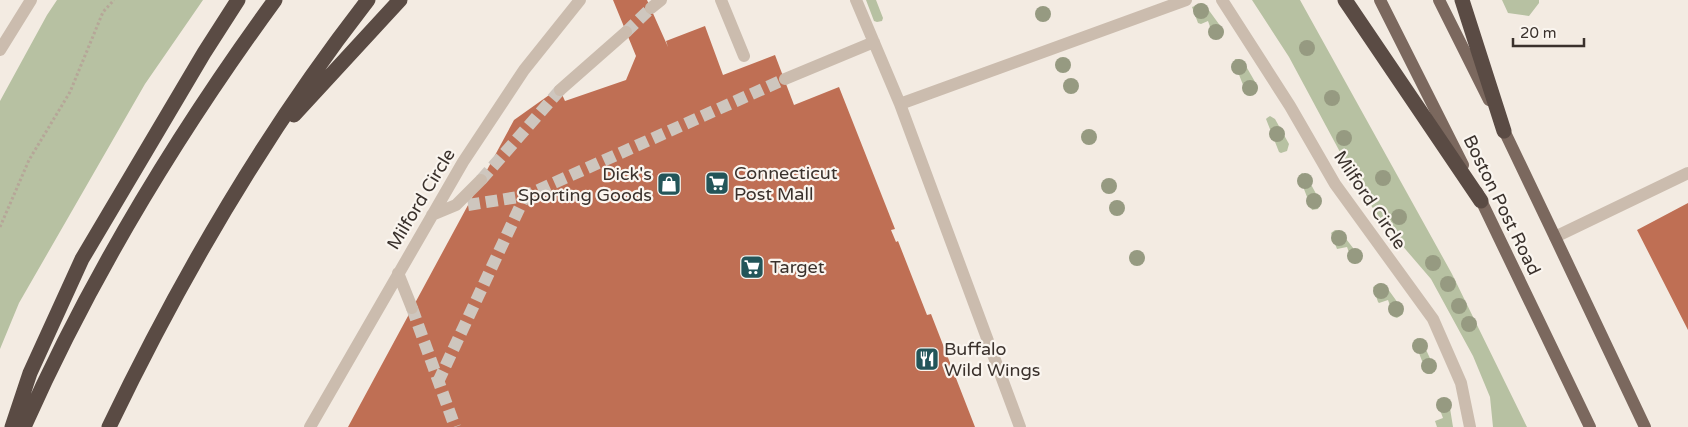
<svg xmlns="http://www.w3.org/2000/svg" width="1688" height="427" viewBox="0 0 1688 427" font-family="'Varela Round',sans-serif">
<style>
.green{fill:#b7c1a2}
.building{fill:#bf6f54}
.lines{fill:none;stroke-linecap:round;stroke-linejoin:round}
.minor-tunnel{stroke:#cec6be;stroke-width:12;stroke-dasharray:12 6;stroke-linecap:butt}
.path{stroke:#b6a698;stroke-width:3;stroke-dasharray:2.5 2.5;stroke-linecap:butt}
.minor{stroke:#cbbcae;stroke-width:12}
.major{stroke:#7b685e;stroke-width:12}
.highway{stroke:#5a4b44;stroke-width:15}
.tree{fill:#969a81}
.labels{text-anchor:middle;stroke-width:4.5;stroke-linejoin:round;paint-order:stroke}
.poi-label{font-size:18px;fill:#3a312c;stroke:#faf5ef;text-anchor:start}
.street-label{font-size:18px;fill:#3a312c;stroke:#faf5ef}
</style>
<rect width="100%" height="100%" fill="#f3ebe2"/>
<!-- green -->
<path class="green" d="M57,0H203L145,84L19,303L0,349V101L47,15Z
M866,0H876L883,18L882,21L877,22L874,21Z
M1252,0H1300L1452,274L1527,427H1493L1490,397L1473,356L1431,279L1388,229L1362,193L1289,57Z
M1502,0H1539V3L1529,16L1508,13Z
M1202,3L1205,5L1224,31L1222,37L1217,39L1214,38L1208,21L1201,24L1198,23L1192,7Z
M1235,59H1239L1243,61L1258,87L1256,93L1250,96L1247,95L1234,62Z
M1270,116L1275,119L1289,144L1287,151L1281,153L1279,152L1266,119L1267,118Z
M1302,173L1307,177L1321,203L1318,209L1312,210L1299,176Z
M1335,230L1340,231L1360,257V261L1355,264L1353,263L1347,247L1337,249L1331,233Z
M1380,283L1385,285L1403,310V314L1397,318L1394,317L1388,300L1379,303L1378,302L1373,287Z
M1418,338L1422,341L1434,367L1435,369L1432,374H1427L1414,340Z
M1445,398L1449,402L1453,427H1437L1435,421L1443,418L1437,402L1438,399Z"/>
<!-- building -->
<path class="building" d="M613,0H647L668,47L666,41L705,26L723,75L775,55L794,105L839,87L895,229L891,230L896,242L898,241L927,315L931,314L975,427H348L514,120L559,88L565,101L626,80L636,56Z
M1688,203V330L1637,230Z"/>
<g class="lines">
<!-- minor-tunnel -->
<path class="minor-tunnel" d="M626,32L651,8
M481,180L560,90
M468,205L525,196L785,79
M412,308L455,427
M438,382L525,196"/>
<!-- path -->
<path class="path" d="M0,227L29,160L70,92L103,12L114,0"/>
<!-- minor -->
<path class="minor" d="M721,0L744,56
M856,0L900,104
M1222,0L1290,106L1335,184L1433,319L1461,383L1470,427
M651,8L661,0
M0,50L31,0
M785,79L874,42
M560,90L626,32
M432,215L456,205L481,180
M1555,237L1688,173
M398,273L412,308
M310,427L463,162L524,70L580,0
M1020,427L900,104L1186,0"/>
<!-- major -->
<path class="major" d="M1380,0L1463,165
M1439,0L1489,100
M1500,122L1555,237L1645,427
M1477,192L1590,427"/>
<!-- highway -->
<path class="highway" d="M1345,0L1481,201
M1462,0L1504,131
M294,115L400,0
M12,427L30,373L82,259L204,53L238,0
M24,427C91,276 178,133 275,0
M109,427C181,277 265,132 368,0"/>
</g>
<!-- trees -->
<g class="tree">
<circle cx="1201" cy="11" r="8"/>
<circle cx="1043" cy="14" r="8"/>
<circle cx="1216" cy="32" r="8"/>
<circle cx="1307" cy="48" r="8"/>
<circle cx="1063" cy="65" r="8"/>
<circle cx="1239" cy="67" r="8"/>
<circle cx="1071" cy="86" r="8"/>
<circle cx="1250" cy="88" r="8"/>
<circle cx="1332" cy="98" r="8"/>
<circle cx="1277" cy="134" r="8"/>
<circle cx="1089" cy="137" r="8"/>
<circle cx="1344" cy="138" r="8"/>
<circle cx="1383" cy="178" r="8"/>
<circle cx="1305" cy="181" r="8"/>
<circle cx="1109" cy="186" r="8"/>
<circle cx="1314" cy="201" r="8"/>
<circle cx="1117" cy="208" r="8"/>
<circle cx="1399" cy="217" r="8"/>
<circle cx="1339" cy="238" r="8"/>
<circle cx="1355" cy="256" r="8"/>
<circle cx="1137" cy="258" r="8"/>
<circle cx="1433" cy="263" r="8"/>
<circle cx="1448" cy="284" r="8"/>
<circle cx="1381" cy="291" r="8"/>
<circle cx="1459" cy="306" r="8"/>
<circle cx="1396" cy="309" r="8"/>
<circle cx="1469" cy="324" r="8"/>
<circle cx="1420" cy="346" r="8"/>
<circle cx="1429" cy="366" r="8"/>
<circle cx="1444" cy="405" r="8"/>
</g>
<!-- icons -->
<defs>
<g id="supermarket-square" transform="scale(1.25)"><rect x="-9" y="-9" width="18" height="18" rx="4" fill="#235559" stroke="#faf5ef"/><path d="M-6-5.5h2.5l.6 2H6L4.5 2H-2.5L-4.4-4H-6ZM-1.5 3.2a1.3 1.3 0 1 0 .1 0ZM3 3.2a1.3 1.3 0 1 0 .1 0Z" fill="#fff"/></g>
<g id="shop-square" transform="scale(1.25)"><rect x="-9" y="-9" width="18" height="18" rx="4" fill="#235559" stroke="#faf5ef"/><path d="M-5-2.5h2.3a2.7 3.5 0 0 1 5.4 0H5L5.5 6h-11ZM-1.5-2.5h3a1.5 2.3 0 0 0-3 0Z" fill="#fff"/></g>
<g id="restaurant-square" transform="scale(1.25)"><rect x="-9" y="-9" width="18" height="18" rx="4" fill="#235559" stroke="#faf5ef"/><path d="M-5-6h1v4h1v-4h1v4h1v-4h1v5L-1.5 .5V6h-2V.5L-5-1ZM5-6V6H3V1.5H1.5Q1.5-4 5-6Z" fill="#fff"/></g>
</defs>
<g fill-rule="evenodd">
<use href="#supermarket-square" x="717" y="183"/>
<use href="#shop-square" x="669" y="184"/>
<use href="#supermarket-square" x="752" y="267"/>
<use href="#restaurant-square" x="927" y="359"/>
</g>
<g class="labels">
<!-- poi labels -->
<g class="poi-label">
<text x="734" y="179">Connecticut<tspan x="734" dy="21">Post Mall</tspan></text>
<text x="652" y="180" text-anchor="end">Dick's<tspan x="652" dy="21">Sporting Goods</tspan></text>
<text x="770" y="273">Target</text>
<text x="944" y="355">Buffalo<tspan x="944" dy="21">Wild Wings</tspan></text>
</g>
<!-- street labels -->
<g class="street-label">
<text transform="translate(421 199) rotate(-59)" y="6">Milford Circle</text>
<text transform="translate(1370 200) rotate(56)" y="6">Milford Circle</text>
<text transform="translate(1502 205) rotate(64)" y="6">Boston Post Road</text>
</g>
</g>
<!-- scale -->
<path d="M1513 38v8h71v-8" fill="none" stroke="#3a312c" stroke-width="2.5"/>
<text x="1520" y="38" font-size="15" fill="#3a312c" stroke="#faf5ef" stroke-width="4" paint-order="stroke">20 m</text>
</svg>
